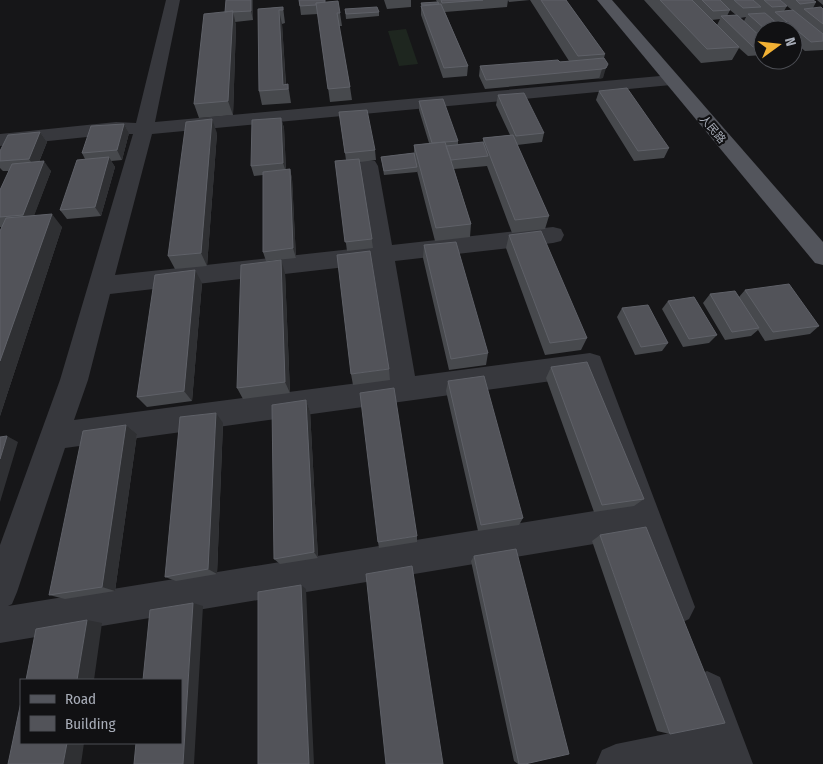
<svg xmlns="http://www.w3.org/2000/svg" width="823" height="764" viewBox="0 0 823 764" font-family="'Fira Sans Condensed','Noto Sans SC',sans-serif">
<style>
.green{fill:#1e261f}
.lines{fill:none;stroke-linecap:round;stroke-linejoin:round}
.minor{fill:#37383d;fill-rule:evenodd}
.major{fill:#53555c;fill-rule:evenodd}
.wall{fill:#47494d;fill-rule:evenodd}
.shaded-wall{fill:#2f3033}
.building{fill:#525359;stroke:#5f6168}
.labels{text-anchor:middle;stroke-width:4.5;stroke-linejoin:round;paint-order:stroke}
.far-street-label{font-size:11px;fill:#a8adb8;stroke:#111113}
</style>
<rect width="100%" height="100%" fill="#161618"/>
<!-- green -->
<path class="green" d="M406,29L418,64L399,66L388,31Z"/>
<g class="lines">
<!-- minor -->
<path class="minor" d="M166,0H180L155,122L671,75L677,76L680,80L677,84L671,85L152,134L115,275L370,247L358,166L361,161L368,160L375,161L378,166L392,245L553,227L561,229L564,235L561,241L553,243L395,261L415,376L590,353L600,356L695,607L689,619L677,625L665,619L636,537L0,643V545L60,380L133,134H116L0,146V134L116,122L136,123ZM372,264L389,379L74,420L88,380L110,294ZM581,377L625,506L8,606L12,604L17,592L65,448Z
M707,671L720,677L753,764H596L602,750L616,744L700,727L688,690L694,677Z"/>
<!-- major -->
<path class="major" d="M597,0H612L823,242V265L815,263Z"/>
</g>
<!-- wall -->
<path class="wall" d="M226,0H253V20L235,22L236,25L233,115L199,118L194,104L225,12Z
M299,0L325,2L340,13L342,26H339L350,87L352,100L330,102L318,14L301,15Z
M384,0H411V7L387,9Z
M436,0H566L605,54L604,58L603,78L485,89L479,76L480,66L569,61L530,0L509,2L508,0L507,7L445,12L468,66L467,76L443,78L421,15V3L437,2Z
M644,0H813L816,2L813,8L823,9V50L805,51L799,46L795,53H793V30H763V55L748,56L739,48L732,60L701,63ZM787,6L792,10L784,11ZM730,10L736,15L727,16ZM746,17L744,21L740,18ZM720,19L717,25L712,20Z
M817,0H823V5Z
M283,7L285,23L282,24L286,84H288L291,103L262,105L259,91L258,9Z
M345,9L379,12V16L346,19Z
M599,91L669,148L664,158L634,161L596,100Z
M498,95L544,133L542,142L517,145L549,216L545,229L512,233L487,166L454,169L471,224L470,237L435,241L417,171V172L384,175L381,157L414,153V145L429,143L419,110V101L458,141V144L483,142V138L510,135L496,105Z
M339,112L375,150L376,160L360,162L373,248L347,251L335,161L346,160Z
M281,118L284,128L286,170L290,169L292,179L296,258L266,261L263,252V175L254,176L251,166Z
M124,124L129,133L122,160L111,161L115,167L101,216L67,219L60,210L85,159L82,153Z
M40,132L47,142L39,162L51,171L34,215L62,227L0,416V231L2,227H0V190L9,171H3L0,168V151Z
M217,133L207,266L175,269L168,256Z
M509,235L587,338L581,350L545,355L506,248Z
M424,245L488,353L486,365L449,370L423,258Z
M285,273L290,393L243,399L237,388Z
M202,283L192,401L147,407L137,397Z
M745,290L819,326L810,334L765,341L758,330L751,336L725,340L703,303L710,294L739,297Z
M668,301L717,335L709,343L683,347L662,309Z
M622,308L668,343L662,351L635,355L617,317Z
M551,367L644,499L634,506L594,512L546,378Z
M389,369L390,380L353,385L351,374Z
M448,381L523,518L519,525L478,531L446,391Z
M306,400L310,411L318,558L280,564L274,559Z
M223,423L217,574L176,581L165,577Z
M126,425L137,434L115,591L65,599L49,595Z
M600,535L670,734L657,731L592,541Z
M417,536V542L379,548L378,542Z
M474,556L525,764H518L514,761L471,561Z"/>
<!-- shaded-wall -->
<path class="shaded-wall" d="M251,0H253V20L251,11Z
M279,10L282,24L286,89L283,85Z
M233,11L236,25L233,115L228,101Z
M606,68L603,78L599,79L602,69Z
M281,118L284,128L286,172L283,163Z
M212,119L217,133L207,266L201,253Z
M124,124L129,133L122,160L117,150Z
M40,132L47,142L36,169L29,159Z
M109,157L115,167L101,216L95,207Z
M44,161L51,171L31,224L23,215Z
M290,169L292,179L296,258L293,248Z
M52,214L62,227L0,416V361Z
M281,260L285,273L290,393L285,382Z
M195,270L202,283L192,401L184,391Z
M306,400L310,411L318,558L314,552Z
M216,413L223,423L217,574L208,569Z
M126,425L137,434L115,591L102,587Z
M7,436L18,442L0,502V459Z
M301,585L306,589L314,764H309Z
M193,603L203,606L194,764H183Z
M87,620L102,623L94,680H77Z
M67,743H84L81,764H63Z"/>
<!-- building -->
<path class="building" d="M226,0H251V11L232,12L233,11L225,12Z
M299,0H325V2L316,3V5L300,6Z
M441,0H483L442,3Z
M541,0H566L605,54L578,56Z
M660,0H692L739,47L707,49Z
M702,0H720L730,10L713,11Z
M734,0H753L761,7L743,8Z
M764,0H780L787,6L772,7Z
M796,0H813L816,2L800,4Z
M338,1L340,13H337L350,87L328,89L316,3Z
M438,2L439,4L422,5L421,3Z
M441,4L468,66L444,68L421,6Z
M283,7V10H279L283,85L288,84V89L259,91L258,9Z
M377,7L379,12L346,14L345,9Z
M821,7L823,9V24L804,9Z
M793,10L823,34V41L811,42L775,12Z
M233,11L228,101L194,104L204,14Z
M765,13L785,30H766L748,14Z
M737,15L763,39V46L753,47L721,16Z
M793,37L801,43L793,44Z
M604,58L608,64L606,68L602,69L486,80L480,66L558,60L560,62Z
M627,88L669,148L638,151L599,91Z
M524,93L544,133L516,136L498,95Z
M443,99L458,141L432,143L419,101Z
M367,110L375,150L345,153L339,112Z
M281,118L283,163L251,166L252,120Z
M212,119L201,253L168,256L186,122Z
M124,124L117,150L82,153L91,126Z
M40,132L29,159L0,161V151L8,135Z
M513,135L549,216L515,220L483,138Z
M445,142L471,224L436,228L414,145Z
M483,142L488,156L451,160L446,146Z
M414,153L417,167L384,171L381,157Z
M109,157L95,207L60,210L77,160Z
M359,159L372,239L345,242L335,161Z
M44,161L23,215L0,217V190L12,164Z
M290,169L293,248L263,252V172Z
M52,214L0,361V231L6,218Z
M541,231L587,338L550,343L509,235Z
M456,242L488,353L451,359L424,245Z
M370,251L389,369L351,374L337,255Z
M281,260L285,382L237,388L241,265Z
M195,270L184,391L137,397L155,275Z
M789,284L819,326L773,332L745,290Z
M735,291L759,328L732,332L710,294Z
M694,297L717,335L689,339L668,301Z
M648,305L668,343L641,347L622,308Z
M587,362L644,499L602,505L551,367Z
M484,376L523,518L481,525L448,381Z
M394,388L417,536L378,542L360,393Z
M306,400L314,552L274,559L272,405Z
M216,413L208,569L165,577L180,417Z
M126,425L102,587L49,595L83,431Z
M7,436L0,459V437Z
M646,527L725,723L670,734L600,535Z
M516,549L569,754L525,764H519L474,556Z
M412,566L443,764H386L366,574Z
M301,585L309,764H258V592Z
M193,603L183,764H134L136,743H181V680H143L150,610Z
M87,620L77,680H26L36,629Z
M21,702V743H67L63,764H8Z"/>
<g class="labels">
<!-- far-street labels -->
<g class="far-street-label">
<text transform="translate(713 129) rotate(50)" y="4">人民路</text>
</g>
</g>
<!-- legend -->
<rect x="20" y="679" width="162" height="65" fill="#111113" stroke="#4d4f55"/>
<rect x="30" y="695" width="25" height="8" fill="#53555c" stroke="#4d4f55"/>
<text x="65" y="704" font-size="15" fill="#a8adb8">Road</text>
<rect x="30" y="716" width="25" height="15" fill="#525359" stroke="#4d4f55"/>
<text x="65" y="729" font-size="15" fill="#a8adb8">Building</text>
<!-- north arrow -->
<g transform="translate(778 45) rotate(75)"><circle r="24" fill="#111113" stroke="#4d4f55"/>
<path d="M0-4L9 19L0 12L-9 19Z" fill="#f2b134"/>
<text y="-8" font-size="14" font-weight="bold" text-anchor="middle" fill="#a8adb8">N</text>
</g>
</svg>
